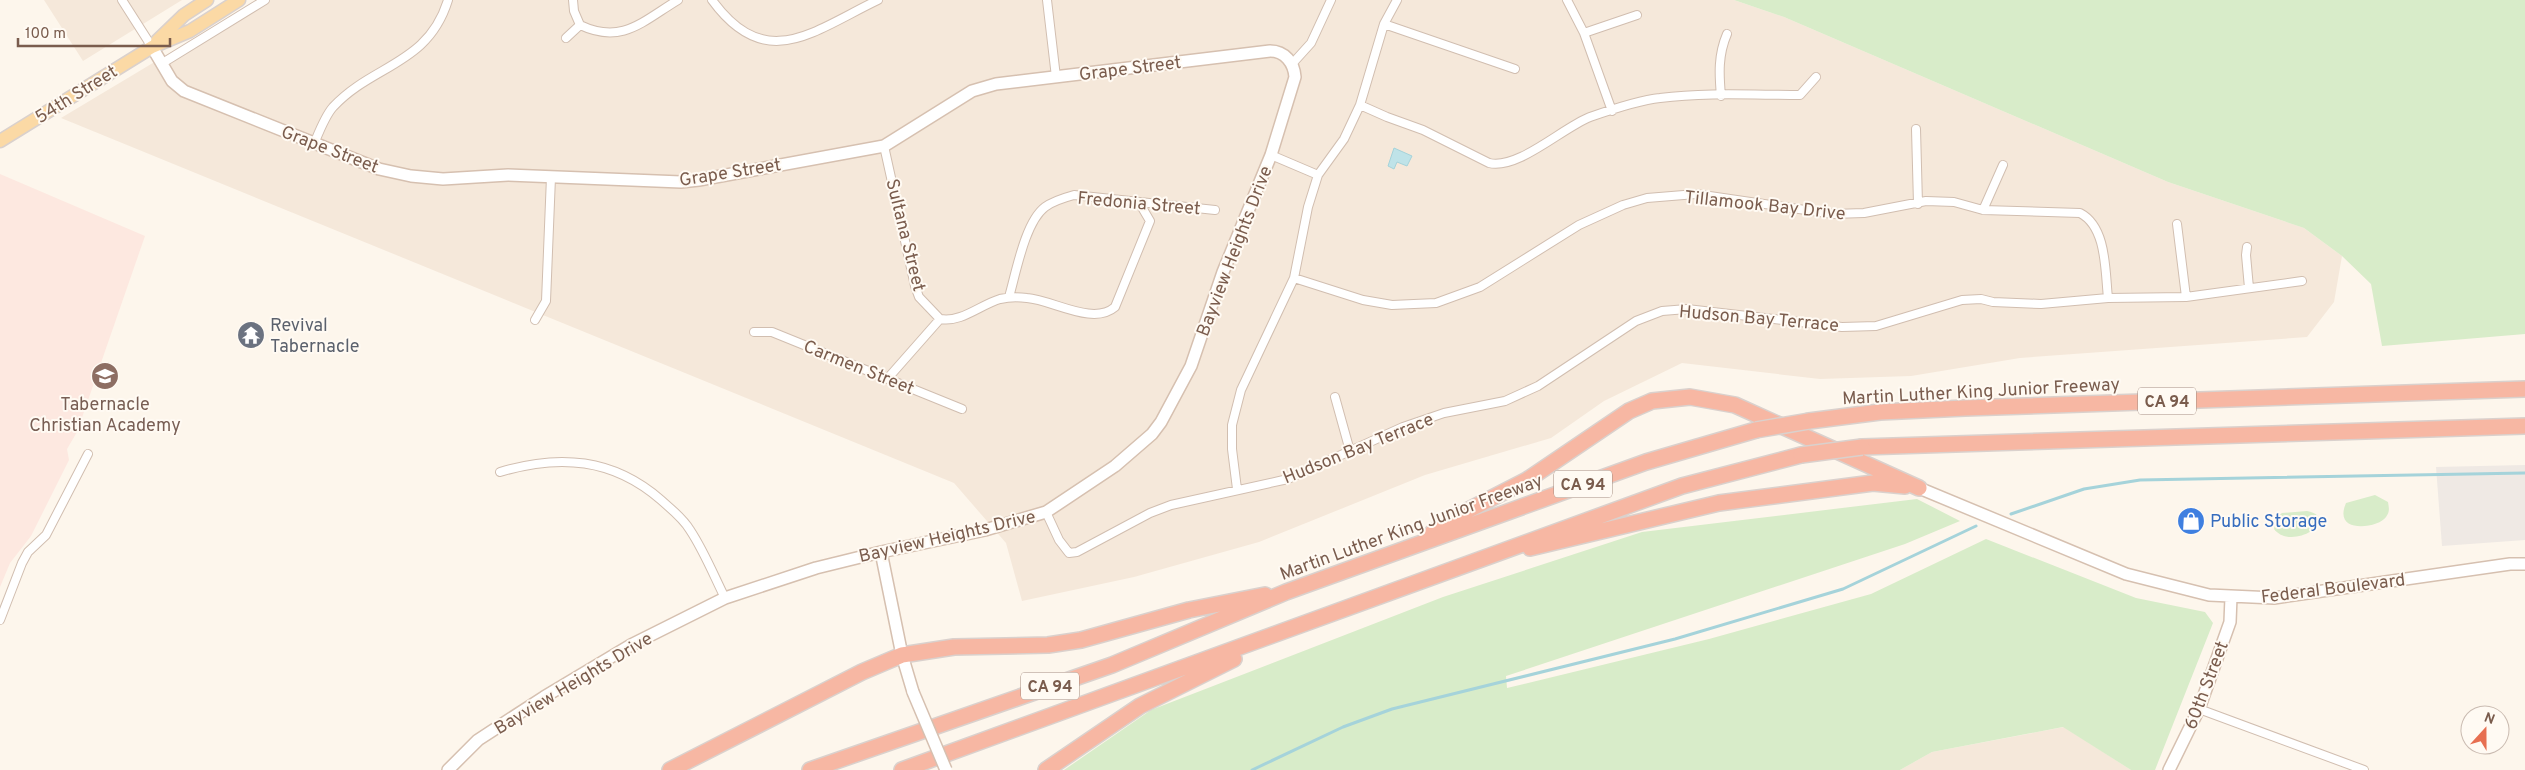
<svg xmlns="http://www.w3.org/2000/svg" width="2525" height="770" viewBox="0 0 2525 770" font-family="Overpass,sans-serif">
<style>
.residential{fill:#f5e8da}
.commercial{fill:#fde8e0}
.industrial{fill:#efe9e4}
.green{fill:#d8ecc9}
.water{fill:#bfe3e8;stroke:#a5d3da}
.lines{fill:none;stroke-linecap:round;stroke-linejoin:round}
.stream{stroke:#a5d3da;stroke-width:3}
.street-casing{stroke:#d1beb0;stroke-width:10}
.secondary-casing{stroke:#d6c0b0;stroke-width:14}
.primary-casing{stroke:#dad1cd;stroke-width:15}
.highway-casing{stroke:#dad1cd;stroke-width:18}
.street{stroke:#fff;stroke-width:8}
.secondary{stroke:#fff;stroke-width:11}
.primary{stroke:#fbd9a5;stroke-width:12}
.highway{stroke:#f7b7a3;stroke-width:15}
.secondary-bridge-casing{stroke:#d6c0b0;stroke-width:14;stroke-linecap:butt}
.highway-bridge-casing{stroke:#dad1cd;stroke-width:18;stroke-linecap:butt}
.secondary-bridge{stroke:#fff;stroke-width:11}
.highway-bridge{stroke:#f7b7a3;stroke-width:15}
.labels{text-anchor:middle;stroke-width:4;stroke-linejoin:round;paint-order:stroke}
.shield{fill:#fffaf3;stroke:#a28b7f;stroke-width:1}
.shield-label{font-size:16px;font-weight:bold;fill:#7a5c4d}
.street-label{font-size:18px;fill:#7a5c4d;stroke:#fffaf3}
.worship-label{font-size:18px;fill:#5b616d;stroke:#fffaf3;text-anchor:start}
.education-label{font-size:18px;fill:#785e54;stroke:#fffaf3}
.shop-label{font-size:18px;fill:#366cbe;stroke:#fffaf3;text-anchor:start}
</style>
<rect width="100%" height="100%" fill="#fdf6ec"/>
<!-- residential -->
<path class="residential" d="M44,0H182L83,61Z
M258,0H1734L1784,17L2168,182L2304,228L2342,256L2334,302L2307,337L2020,358L1911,376L1820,379L1682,363L1604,401L1551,438L1425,475L1259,542L1134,577L1022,601L1006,543L954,483L61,118Z
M2064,727L2131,770H1900L1932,752Z"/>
<!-- commercial -->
<path class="commercial" d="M0,174L145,236L77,432L67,449L69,460L31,536L10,563L0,587Z"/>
<!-- industrial -->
<path class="industrial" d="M2525,465V540L2442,546L2436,467Z"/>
<!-- green -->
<path class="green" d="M1734,0H2525V334L2382,346L2371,284L2342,256L2304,228L2168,182L1784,17Z
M2375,495L2388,502C2389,508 2390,512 2386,517C2379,528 2332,535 2346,503Z
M1917,499L1960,521L1905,544L1506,676L1507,688L1709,639L1871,594L1986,539L2136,598L2205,612L2213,623L2155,770H2131L2063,727L1932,752L1900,770H1064L1151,710L1443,597L1642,532Z
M2307,511C2344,519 2291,552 2274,529L2276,517L2282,513Z"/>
<!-- water -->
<path class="water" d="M1394,148L1412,156L1407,166L1397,162L1394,169L1388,166Z"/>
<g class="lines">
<!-- stream -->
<path class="stream" d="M2011,514L2084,489L2140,480L2525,473
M1252,770L1343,727L1392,709L1675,639L1843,589L1976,526"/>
<!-- street casing -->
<g class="street-casing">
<path id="street" d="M122,0L152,47
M573,0L574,11L580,25
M712,0C766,74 813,31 878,0
M1047,0L1056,77
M1567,0L1584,33L1612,111
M1384,24L1515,69
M580,25C622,45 643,21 678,0
M1584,33L1637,15
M566,38L580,25
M161,64L265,0
M1292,64L1311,43L1331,0
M1721,96C1719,74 1718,55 1727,34
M1360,105L1387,117L1423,130L1489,163C1518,170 1562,128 1590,117C1610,110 1640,100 1660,98C1706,92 1754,95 1800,95L1816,77
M1916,129L1918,204
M314,144C319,132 325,116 333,107C373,64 428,65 448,0
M884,146L915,286L919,297L940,319
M1271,155L1318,175
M1983,210L2003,165
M2177,224L2186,297
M2247,247L2246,255L2249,288
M1294,278L1363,300L1392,305L1436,303L1480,287L1579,225L1623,205L1647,198L1696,194L1833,214L1864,213L1926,201L1954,202L1983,210L2080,213C2107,227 2105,271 2108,298
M1009,297C1016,273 1025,222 1045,207C1053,201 1063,198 1074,195L1215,210
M535,320L546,301L551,177
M754,332H772L962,409
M888,378L940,319C961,323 980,305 1000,299C1009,297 1018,297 1027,298C1053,300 1093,326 1115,307L1150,221L1140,204
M1335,397L1350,451
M500,472C559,454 613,458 661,500C671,509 683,518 690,530C704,551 714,576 725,598
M1237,489L1232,449V425L1241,390L1294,278L1308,207L1318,175L1344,139L1360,105L1384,24L1397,0
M1046,512L1059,540L1069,553L1077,552L1150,513L1171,505L1288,479L1403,427L1444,413L1505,401L1538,386L1636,321L1662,311L1687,309L1842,327L1876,326L1962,300L1981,299L1993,302L2041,304L2108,298L2186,297L2302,281
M0,620L22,563L28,552L46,535L88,454
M2199,709L2364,770"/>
</g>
<!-- secondary casing -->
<g class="secondary-casing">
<path id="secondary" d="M152,47L172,81L184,91L379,169L411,176L443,179L508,175L681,182L699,180L884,146L972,91L996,84L1270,51C1285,51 1294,63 1295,77L1271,155L1223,272L1191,366L1161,422L1152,434L1115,466L1046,512L985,530L881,552L816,568L725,598L631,645L544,697L478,740L448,770
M1919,488L2126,574L2209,595L2274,598L2510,564H2525
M881,552L902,655L913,692
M2169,770L2199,709L2230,622L2231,597"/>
</g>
<!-- primary casing -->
<g class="primary-casing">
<path id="primary" d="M157,41L184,15L207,0
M0,141L152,47L190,31L239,0"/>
</g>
<!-- highway casing -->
<g class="highway-casing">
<path id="highway" d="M1809,421L1880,412L1965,408L2525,389
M1862,447L2525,426
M1432,533L1455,517L1527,480L1629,411L1652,401L1690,397L1735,405L1919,488
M1530,548L1719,503L1873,483L1905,486
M670,770L862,672L902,655L954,647L1048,645L1081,640L1189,610L1265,595
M810,770L1112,665L1286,592L1646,462L1756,430
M902,770L1682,486L1801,455
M1046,770L1140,706L1234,659"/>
</g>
<!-- street -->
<use href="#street" class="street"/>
<!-- secondary -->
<use href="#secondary" class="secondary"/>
<!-- primary -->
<use href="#primary" class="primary"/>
<!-- highway -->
<use href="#highway" class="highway"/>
<!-- secondary-bridge casing -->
<g class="secondary-bridge-casing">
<path id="secondary-bridge" d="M913,692L946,770"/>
</g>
<!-- highway-bridge casing -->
<g class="highway-bridge-casing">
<path id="highway-bridge" d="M1756,430L1809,421
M1801,455L1862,447"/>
</g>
<!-- secondary-bridge -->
<use href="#secondary-bridge" class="secondary-bridge"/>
<!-- highway-bridge -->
<use href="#highway-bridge" class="highway-bridge"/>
</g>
<!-- icons -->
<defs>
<g id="temple-disc" transform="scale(1.4375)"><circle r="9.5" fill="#6b7280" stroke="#fffaf3"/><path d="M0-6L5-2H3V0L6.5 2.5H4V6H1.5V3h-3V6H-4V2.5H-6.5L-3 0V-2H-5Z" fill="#fff"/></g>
<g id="school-disc" transform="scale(1.4375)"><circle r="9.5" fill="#8d6e63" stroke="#fffaf3"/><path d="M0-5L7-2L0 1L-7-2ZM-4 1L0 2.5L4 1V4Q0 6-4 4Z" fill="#fff"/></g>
<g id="shop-disc" transform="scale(1.4375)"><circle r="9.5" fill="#3f7fe0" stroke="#fffaf3"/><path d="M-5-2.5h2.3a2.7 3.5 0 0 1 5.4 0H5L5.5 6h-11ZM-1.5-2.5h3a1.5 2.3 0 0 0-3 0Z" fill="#fff"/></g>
</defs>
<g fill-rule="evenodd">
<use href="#temple-disc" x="251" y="335"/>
<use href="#school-disc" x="105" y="376"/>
<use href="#shop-disc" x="2191" y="521"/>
</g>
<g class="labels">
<!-- shield labels -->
<g class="shield">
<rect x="2138" y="387.5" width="58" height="27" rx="4"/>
<rect x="1554" y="470.5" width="58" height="27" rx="4"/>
<rect x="1021" y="672.5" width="58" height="27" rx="4"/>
</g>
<g class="shield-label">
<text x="2167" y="407">CA 94</text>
<text x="1583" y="490">CA 94</text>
<text x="1050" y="692">CA 94</text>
</g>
<!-- street labels -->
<g class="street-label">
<text transform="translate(1130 68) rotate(-7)" y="6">Grape Street</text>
<text transform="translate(76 94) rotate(-32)" y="6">54th Street</text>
<text transform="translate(330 149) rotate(21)" y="6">Grape Street</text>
<text transform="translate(730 172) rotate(-9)" y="6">Grape Street</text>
<text transform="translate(1139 203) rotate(5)" y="6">Fredonia Street</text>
<text transform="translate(1765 205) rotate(6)" y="6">Tillamook Bay Drive</text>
<text transform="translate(906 235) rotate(76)" y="6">Sultana Street</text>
<text transform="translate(1234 251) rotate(-69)" y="6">Bayview Heights Drive</text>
<text transform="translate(1759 318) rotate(5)" y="6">Hudson Bay Terrace</text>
<text transform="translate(859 367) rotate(22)" y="6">Carmen Street</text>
<text transform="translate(1981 391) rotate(-3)" y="6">Martin Luther King Junior Freeway</text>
<text transform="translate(1358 448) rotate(-22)" y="6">Hudson Bay Terrace</text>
<text transform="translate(1411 527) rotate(-20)" y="6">Martin Luther King Junior Freeway</text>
<text transform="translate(947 536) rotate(-13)" y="6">Bayview Heights Drive</text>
<text transform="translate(2333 588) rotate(-7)" y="6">Federal Boulevard</text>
<text transform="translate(573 683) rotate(-31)" y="6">Bayview Heights Drive</text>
<text transform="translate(2206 685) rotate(-69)" y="6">60th Street</text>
</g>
<!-- worship labels -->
<g class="worship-label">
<text x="270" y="331">Revival<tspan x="270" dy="21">Tabernacle</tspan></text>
</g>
<!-- education labels -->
<g class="education-label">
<text x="105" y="410">Tabernacle<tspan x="105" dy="21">Christian Academy</tspan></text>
</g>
<!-- shop labels -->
<g class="shop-label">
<text x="2210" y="527">Public Storage</text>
</g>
</g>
<!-- north arrow -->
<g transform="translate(2485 730) rotate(21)"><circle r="24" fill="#fffaf3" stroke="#cabbb1"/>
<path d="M0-4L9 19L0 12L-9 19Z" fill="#e76f51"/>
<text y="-8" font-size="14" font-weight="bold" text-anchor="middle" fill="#7a5c4d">N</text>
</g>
<!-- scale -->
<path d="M18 38v8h152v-8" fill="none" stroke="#7a5c4d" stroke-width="2.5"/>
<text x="25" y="38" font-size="15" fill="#7a5c4d" stroke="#fffaf3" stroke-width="4" paint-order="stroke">100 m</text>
</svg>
